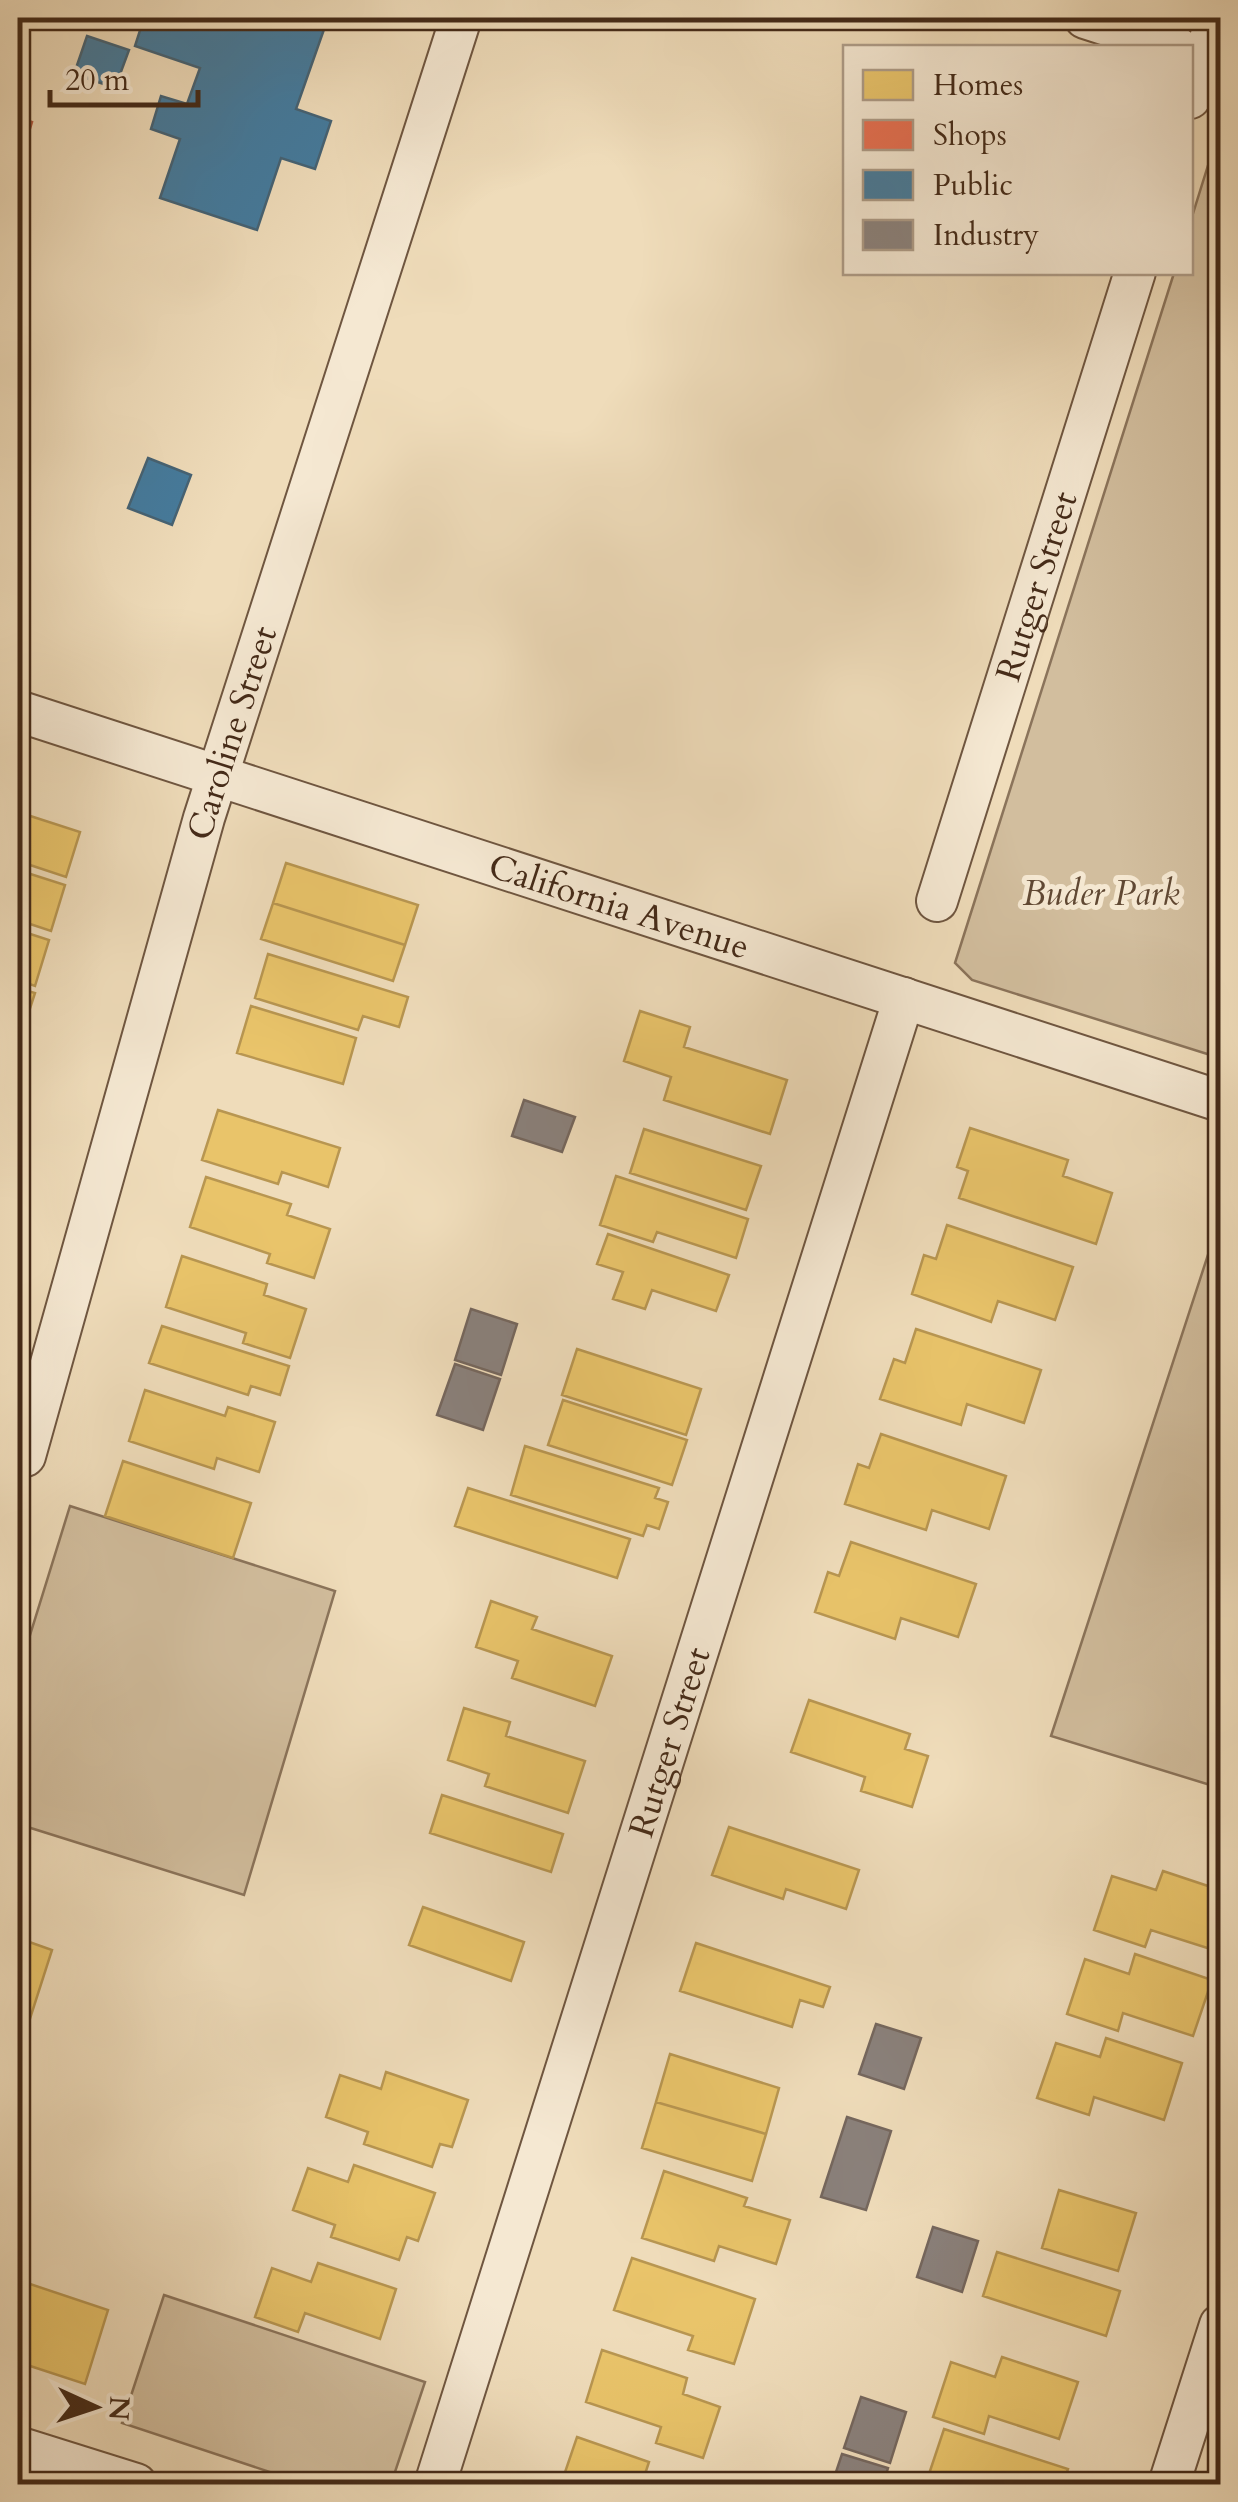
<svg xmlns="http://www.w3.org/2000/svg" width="1238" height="2502" viewBox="0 0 1238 2502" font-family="Cardo,serif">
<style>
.green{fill:#d2be9e;stroke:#8b745b;stroke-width:2.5}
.homes{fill:#e9c46a;stroke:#b89651;stroke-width:2.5}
.shops{fill:#e76f51;stroke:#b65a40;stroke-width:2.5}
.public{fill:#457b9d;stroke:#456375;stroke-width:2.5}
.industry{fill:#8a817c;stroke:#75675e;stroke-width:2.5}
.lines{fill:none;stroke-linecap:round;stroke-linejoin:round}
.street-casing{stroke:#6f5640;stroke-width:44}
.street{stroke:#f5e8d2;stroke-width:40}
.labels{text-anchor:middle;stroke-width:10;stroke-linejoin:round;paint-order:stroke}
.street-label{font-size:35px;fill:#442a18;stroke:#f5e8d2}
.park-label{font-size:35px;font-style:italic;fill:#604833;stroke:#f5e8d2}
</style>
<rect width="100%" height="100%" fill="#efdcba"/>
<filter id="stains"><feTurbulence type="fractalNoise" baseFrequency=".002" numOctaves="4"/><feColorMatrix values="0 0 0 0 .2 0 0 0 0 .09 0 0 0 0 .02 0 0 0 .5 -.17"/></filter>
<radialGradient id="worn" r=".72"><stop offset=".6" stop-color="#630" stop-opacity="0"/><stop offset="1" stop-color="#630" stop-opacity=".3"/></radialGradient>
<!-- green -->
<path class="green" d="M1220,127V1058L972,980L955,963L1174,273L1190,272L1191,220Z
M1220,1218V1788L1051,1736Z
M70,1506L335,1591L244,1895L18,1824V1674Z
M164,2295L425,2382L391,2484H306L122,2423Z"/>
<!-- homes -->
<path class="homes" d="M18,812L80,832L66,877L18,861Z
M286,863L418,905L405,945L273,903Z
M18,870L65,885L51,931L18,920Z
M273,903L405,945L393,981L261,939Z
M18,930L49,940L35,986L18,980Z
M268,954L408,997L399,1027L363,1016L358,1030L255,998Z
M18,988L35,993L20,1039L18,1038Z
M251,1006L356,1038L343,1084L237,1053Z
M640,1011L690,1027L684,1047L787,1080L770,1134L664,1100L671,1077L624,1061Z
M218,1110L340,1148L328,1187L282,1172L278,1184L202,1160Z
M970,1128L1068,1160L1063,1176L1112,1193L1096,1244L959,1198L968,1171L957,1167Z
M644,1129L761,1166L746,1210L630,1173Z
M616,1176L748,1219L736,1258L657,1232L653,1242L600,1225Z
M206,1177L291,1204L287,1215L330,1229L314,1278L267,1263L270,1254L190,1227Z
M947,1225L1073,1267L1055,1320L998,1301L991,1322L912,1294L924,1255L936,1259Z
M608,1234L729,1275L716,1311L652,1290L645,1309L613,1299L623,1272L597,1264Z
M182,1256L267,1284L264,1295L306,1309L290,1358L243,1343L246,1333L166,1307Z
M162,1326L289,1366L280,1395L251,1386L248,1395L149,1363Z
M916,1329L1041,1370L1024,1423L967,1404L961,1425L880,1399L894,1359L905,1363Z
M577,1349L701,1389L686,1435L562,1395Z
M145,1390L225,1416L228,1407L275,1422L259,1472L217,1458L214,1469L129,1441Z
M563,1400L687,1440L672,1485L548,1445Z
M881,1434L1006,1476L989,1529L932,1510L926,1530L845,1504L858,1464L869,1468Z
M525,1446L659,1488L655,1498L668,1502L659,1529L647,1525L643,1536L511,1495Z
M123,1461L251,1503L233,1558L105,1516Z
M468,1488L630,1539L617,1578L455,1526Z
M851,1542L976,1584L958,1637L901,1618L895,1639L815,1612L828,1572L839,1576Z
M491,1601L537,1617L532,1629L612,1656L595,1706L512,1678L518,1661L476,1647Z
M809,1700L910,1734L905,1749L928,1756L912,1807L861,1791L865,1777L791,1752Z
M464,1708L510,1722L506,1736L585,1761L568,1813L485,1786L489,1774L448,1760Z
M442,1795L563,1834L551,1872L430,1833Z
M729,1827L859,1870L846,1909L786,1889L783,1899L712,1875Z
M1163,1871L1220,1890V1952L1151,1930L1145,1947L1094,1930L1112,1876L1156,1890Z
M423,1907L524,1942L511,1981L409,1945Z
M18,1938L52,1950L18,2056Z
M696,1943L830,1987L823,2007L800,2000L792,2027L680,1991Z
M1135,1954L1212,1980L1193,2036L1123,2013L1118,2031L1067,2014L1085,1959L1129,1974Z
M1106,2038L1182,2063L1164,2120L1094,2097L1089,2115L1037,2098L1056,2043L1100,2057Z
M670,2054L779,2088L766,2134L656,2102Z
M386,2072L468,2100L452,2147L440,2144L432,2167L364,2144L368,2132L326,2117L340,2075L381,2089Z
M656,2102L766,2134L752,2181L642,2148Z
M354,2165L435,2193L418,2241L407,2237L399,2260L331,2237L335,2225L293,2210L308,2168L348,2182Z
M664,2171L747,2198L744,2206L790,2220L776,2264L719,2246L714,2261L642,2238Z
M1059,2190L1136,2213L1118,2271L1042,2248Z
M997,2252L1120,2291L1106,2336L983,2296Z
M632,2258L755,2299L734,2364L688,2350L693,2336L614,2310Z
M318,2263L396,2289L380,2339L305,2313L298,2332L255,2317L272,2268L311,2282Z
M18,2280L108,2310L85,2384L18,2362Z
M602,2350L687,2378L683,2394L720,2407L703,2458L656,2443L661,2427L586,2402Z
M1002,2357L1078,2382L1059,2439L989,2416L984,2434L933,2417L951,2362L995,2377Z
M944,2429L1068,2469L1063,2484H960L929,2474Z
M577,2437L649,2462L646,2471L684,2484H561Z"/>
<!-- shops -->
<path class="shops" d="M18,117L32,122L18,168Z"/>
<!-- public -->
<path class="public" d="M144,18H328L296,109L331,121L315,169L281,158L257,230L160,198L180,139L151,129L161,96L187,104L200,68L135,46Z
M87,36L129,50L115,88L74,74Z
M148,458L191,475L172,525L128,508Z"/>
<!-- industry -->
<path class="industry" d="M524,1100L575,1117L562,1152L512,1136Z
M471,1309L517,1324L501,1375L455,1360Z
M455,1364L500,1379L483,1430L437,1415Z
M876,2024L921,2038L904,2089L859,2074Z
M847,2117L891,2131L866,2210L821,2197Z
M933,2227L978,2241L962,2292L917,2277Z
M861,2397L906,2412L890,2463L844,2448Z
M842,2454L888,2468L883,2484H832Z"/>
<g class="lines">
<!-- street casing -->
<g class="street-casing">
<g id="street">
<path d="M1085,18L1178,48"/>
<path d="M1190,98L1217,18"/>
<path id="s1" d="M18,711L1220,1101"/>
<path id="s2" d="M937,901L1135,272"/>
<path id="s3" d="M25,1456L204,818L461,18"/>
<path d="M18,2447L136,2484"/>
<path id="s4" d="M435,2484L904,998"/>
<path d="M1169,2484L1220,2325"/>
</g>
</g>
<!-- street -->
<use href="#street" class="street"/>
</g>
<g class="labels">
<!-- street labels -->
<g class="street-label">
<text dy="12" stroke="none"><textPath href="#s2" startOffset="330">Rutger Street</textPath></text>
<text dy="12" stroke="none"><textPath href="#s3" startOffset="752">Caroline Street</textPath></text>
<text dy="12" stroke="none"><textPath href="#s1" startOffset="632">California Avenue</textPath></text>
<text dy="12" stroke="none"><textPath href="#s4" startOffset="778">Rutger Street</textPath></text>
</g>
<!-- park labels -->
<g class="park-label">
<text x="1101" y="905">Buder Park</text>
</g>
</g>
<!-- margin -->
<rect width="1238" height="2502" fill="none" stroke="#efdcba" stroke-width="60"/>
<rect x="20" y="20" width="1198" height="2462" fill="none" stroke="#442a18" stroke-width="5"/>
<rect x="30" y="30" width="1178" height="2442" fill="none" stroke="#442a18" stroke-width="2.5"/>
<!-- legend -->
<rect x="843" y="45" width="350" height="230" fill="#f5e8d2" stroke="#ae9c88" stroke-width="2.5"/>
<rect x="863" y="70" width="50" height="30" fill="#e9c46a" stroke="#ae9c88" stroke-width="2.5"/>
<text x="933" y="95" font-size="30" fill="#442a18">Homes</text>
<rect x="863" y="120" width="50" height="30" fill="#e76f51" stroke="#ae9c88" stroke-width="2.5"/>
<text x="933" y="145" font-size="30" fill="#442a18">Shops</text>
<rect x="863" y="170" width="50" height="30" fill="#457b9d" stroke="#ae9c88" stroke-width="2.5"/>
<text x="933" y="195" font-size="30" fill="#442a18">Public</text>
<rect x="863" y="220" width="50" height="30" fill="#8a817c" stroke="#ae9c88" stroke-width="2.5"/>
<text x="933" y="245" font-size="30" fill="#442a18">Industry</text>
<!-- north arrow -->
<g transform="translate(95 2407) rotate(93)" stroke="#f5e8d2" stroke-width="8" paint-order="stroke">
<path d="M0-8L18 38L0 25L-18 38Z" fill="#442a18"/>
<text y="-15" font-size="28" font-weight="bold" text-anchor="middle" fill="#442a18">N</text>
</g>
<!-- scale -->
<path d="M50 90v15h148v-15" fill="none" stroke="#442a18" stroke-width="5"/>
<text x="65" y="90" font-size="30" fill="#442a18" stroke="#f5e8d2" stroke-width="8" paint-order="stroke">20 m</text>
<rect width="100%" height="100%" filter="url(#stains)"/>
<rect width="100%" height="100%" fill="url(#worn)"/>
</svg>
